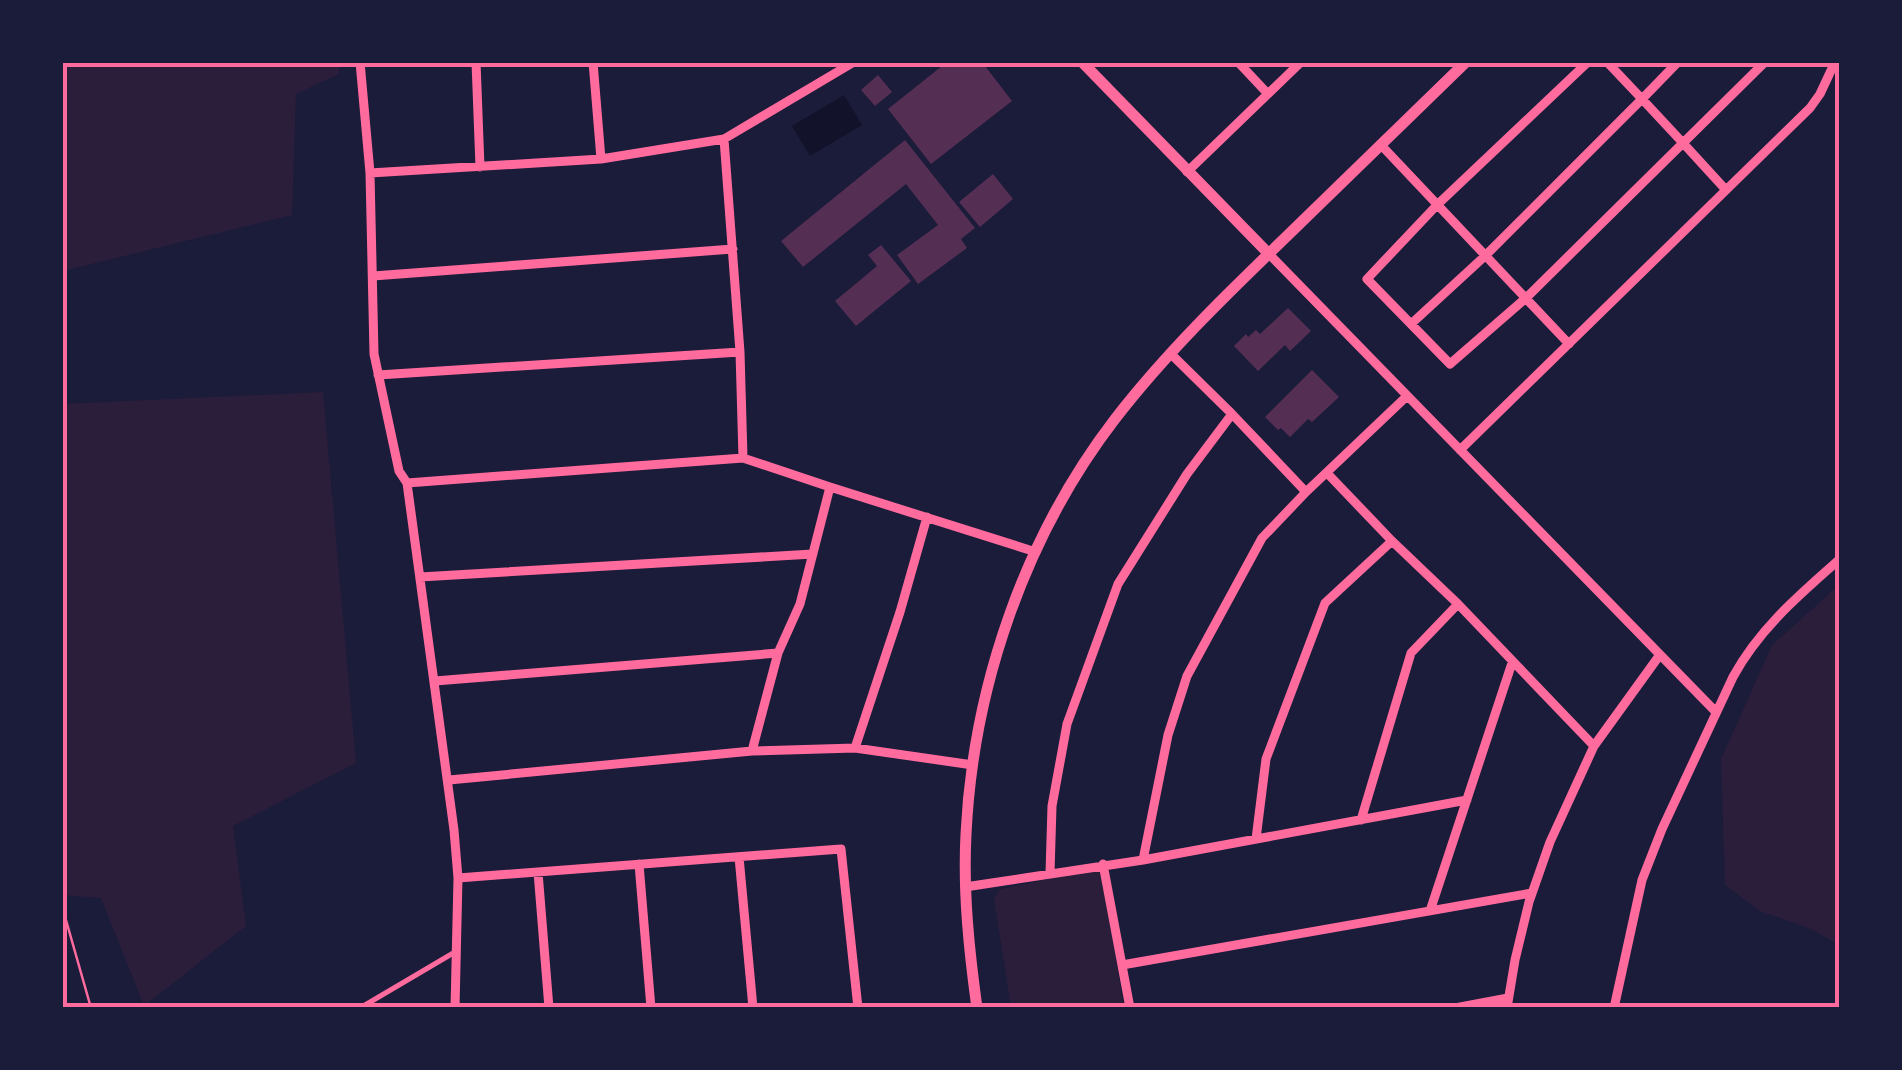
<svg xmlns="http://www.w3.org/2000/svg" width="1902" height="1070" viewBox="0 0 1902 1070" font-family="'Open Sans',sans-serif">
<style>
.green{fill:#2a1e3b}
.water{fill:#12122b}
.building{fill:#542f53}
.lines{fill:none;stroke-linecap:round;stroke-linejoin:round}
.path{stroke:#ff6b9d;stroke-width:2.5}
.service{stroke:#ff6b9d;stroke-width:5}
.minor{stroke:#ff6b9d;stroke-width:9}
.tertiary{stroke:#ff6b9d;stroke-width:11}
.neatline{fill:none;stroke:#ff6b9d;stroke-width:4}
</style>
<rect width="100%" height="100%" fill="#1b1b3a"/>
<!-- green -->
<path class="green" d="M339,63V74L296,94L292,215L63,271V63Z
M323,392L356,763L233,826L246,926L144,1006L101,898L63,895V404Z
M1839,585V945L1809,928L1760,911L1725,885L1721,759L1772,645Z
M1100,869L1124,1007H1011L994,899L1000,889Z"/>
<!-- water -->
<path class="water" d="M844,95L862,125L810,156L792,126Z"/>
<!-- building -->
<path class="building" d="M947,62H982L1012,101L931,164L888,109Z
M878,75L892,92L875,106L861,90Z
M905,140L975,228L961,239L967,248L918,284L897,255L938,225L906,184L803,267L781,241Z
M993,174L1013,199L980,227L959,202Z
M881,245L911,281L856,326L835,301L877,266L868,255Z
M1288,308L1311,331L1290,351L1285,345L1258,371L1234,346L1246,334L1248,337L1256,330L1260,334Z
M1312,370L1339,397L1312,422L1308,419L1290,437L1281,428L1278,430L1265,417Z"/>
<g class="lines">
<!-- path -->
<path class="path" d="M62,906L91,1008"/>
<!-- service -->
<path class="service" d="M360,1008L455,952"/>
<!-- minor -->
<path class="minor" d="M360,62L370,173L374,354L399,471L407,483L454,830L458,878L455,1008
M476,62L480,167
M593,62L601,159
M1238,62L1268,94
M1588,62L1437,205L1367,279L1450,364L1526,298L1683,143L1726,190
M1607,62L1642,99L1678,62
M724,139L740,352L743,458L830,487L1036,552
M1381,145L1569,344
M1187,172L1301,62
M370,173L601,159L724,139L854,62
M1269,254L1716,712
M373,276L733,249
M1411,324L1485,256L1642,99L1683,143L1765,62
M1170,353L1232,414L1306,492
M378,375L740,352
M1460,450L1810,108L1820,94L1835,62
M1327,473L1392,541L1458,604L1594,746
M407,483L743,458
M420,577L813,554
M435,681L778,653
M855,748L900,612L927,517
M752,751L778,653L800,604L830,487
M449,780L752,751L855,748L973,765
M1361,820L1411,653L1458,604
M1256,839L1266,759L1325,603L1392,541
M739,857L753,1008
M1143,860L1168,735L1187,676L1262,538L1306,492L1406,397
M639,864L651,1008
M1103,864L1130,1008
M538,872L549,1008
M1050,873L1052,806L1067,724L1118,584L1187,474L1232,414
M458,878L841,849L858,1008
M965,887L1143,860L1467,800
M1430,911L1512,663
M1122,965L1532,893
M1455,1008L1508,998
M1507,1008L1515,960L1529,902L1550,842L1594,746L1659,656
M1614,1008L1642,880L1662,829L1733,677C1759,629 1799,595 1840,559"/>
<!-- tertiary -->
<path class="tertiary" d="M1082,62L1269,254
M977,1008C969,950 963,892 966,834C973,687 1025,536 1115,419C1166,353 1226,295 1286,237C1346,179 1406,121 1466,62"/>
</g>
<!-- border -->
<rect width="1902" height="1070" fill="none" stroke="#1b1b3a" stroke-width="130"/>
<rect x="65" y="65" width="1772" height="940" class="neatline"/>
</svg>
